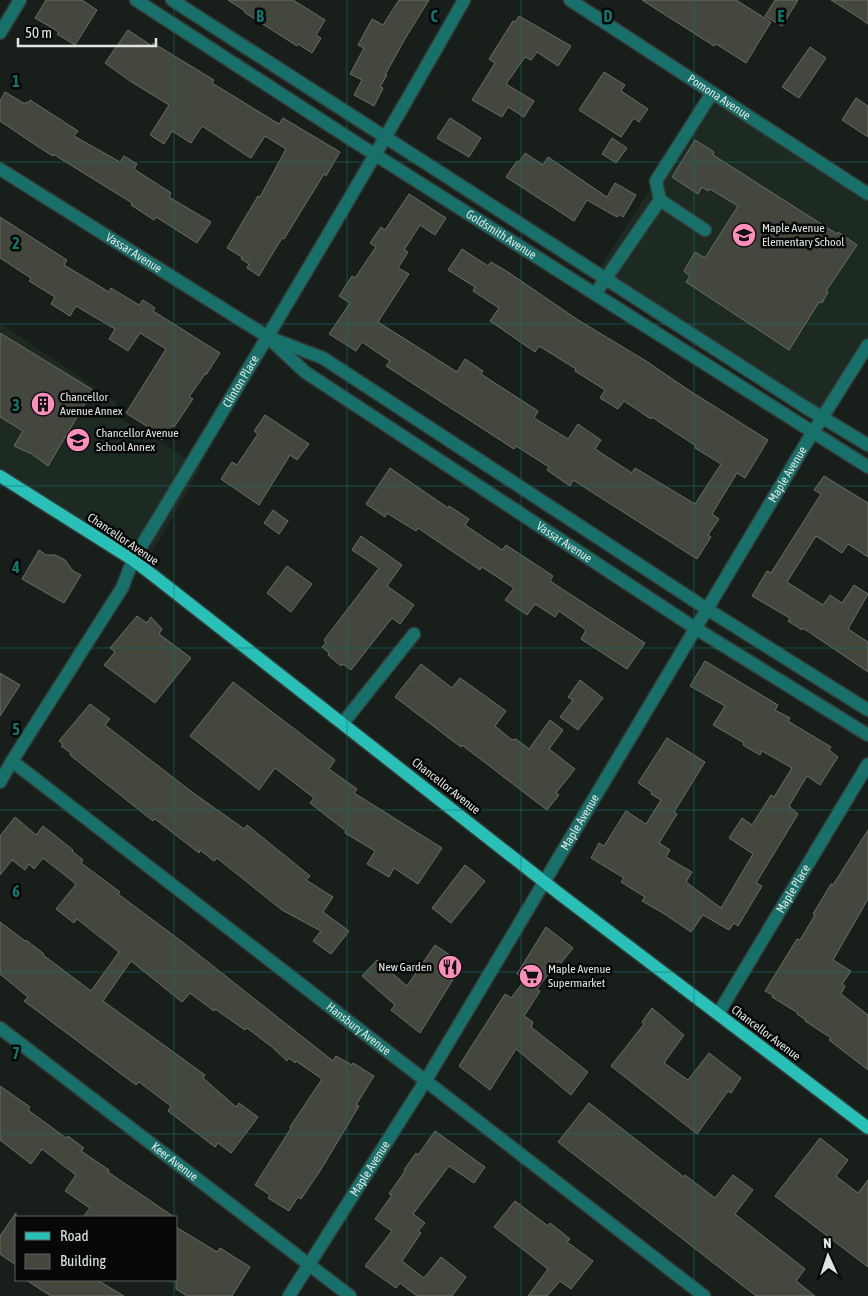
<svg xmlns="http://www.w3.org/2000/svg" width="868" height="1296" viewBox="0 0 868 1296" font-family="'Asap Condensed',sans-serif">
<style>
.built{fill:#1d2a22}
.building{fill:#44473e;stroke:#6b6e65}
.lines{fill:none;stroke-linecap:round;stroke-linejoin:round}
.minor-casing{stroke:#343b37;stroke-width:15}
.major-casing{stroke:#343b37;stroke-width:15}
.minor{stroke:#18706b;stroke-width:12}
.major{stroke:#28c0b7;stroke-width:12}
.grid{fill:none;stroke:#0f766e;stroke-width:1;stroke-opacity:0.55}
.labels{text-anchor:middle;stroke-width:5;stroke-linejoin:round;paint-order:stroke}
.street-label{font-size:12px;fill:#e0e5e2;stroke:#060807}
.poi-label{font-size:12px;fill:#e0e5e2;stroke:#060807;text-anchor:start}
.grid-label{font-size:16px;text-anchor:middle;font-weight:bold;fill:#0f766e;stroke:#060807;stroke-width:5;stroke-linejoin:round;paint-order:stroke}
</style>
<rect width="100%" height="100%" fill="#181f1b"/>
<!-- built -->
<path class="built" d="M711,93L868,196V348L824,422L596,274Z
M0,323L117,402L112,413L201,467L145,565L0,474Z"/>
<!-- building -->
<path class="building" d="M46,0H82L97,10L75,45L57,34L59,32L35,18Z
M228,0H293L325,20L316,35L321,38L312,53L298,44L297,46L244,12L245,11Z
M399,0H429L406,37L385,75H387L380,87L383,88L374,106L354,95L362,80L350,74L364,48L358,45L372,19L383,25Z
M642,0H736L771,22L746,63L716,44L714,46Z
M775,0H798L782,26L765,16Z
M831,0H868V24L855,15Z
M519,16L571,46L558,66L537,52L531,60L525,57L506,84L534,101L524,117L508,107L502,117L472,100L495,63L489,59L513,21L515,22Z
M128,30L152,46L153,43L214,80L212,83L279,124L283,118L340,152L326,176L324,174L284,239L282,238L259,276L247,268L249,264L241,259L242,257L227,248L258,196L260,197L286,149L265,136L251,158L249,157L202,126L191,143L172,131L164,144L150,135L169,105L130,81L105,63Z
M810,47L826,58L799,98L782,87Z
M604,72L625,85L621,91L648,109L639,122L634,118L621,137L579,110Z
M5,92L25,104L26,102L28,103L30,100L78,131L74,136L120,162L124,156L137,164L134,169L171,193L169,197L211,222L197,243L156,217L154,220L131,205L132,203L53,154V156L37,146L0,121V101Z
M856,98L868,106V137L842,120Z
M450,118L481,138L469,157L437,138Z
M612,138L627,148L616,163L602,154Z
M695,140L714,152L713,155L837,234L838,232L857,245L826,291L828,292L822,303L819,302L789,350L686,282L690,276L684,271L695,252L705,258L738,206L710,189L708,191L702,187L698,194L672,177Z
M525,153L543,165L548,157L607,197L615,183L636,195L623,217L619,214L617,217L587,200L574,221L506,177L517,161L519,162Z
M409,194L446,218L435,235L420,225L404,250L408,252L398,268L409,274L378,322L457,372L465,359L483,371L481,374L538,411L534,418L568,439L578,424L601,440L595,449L632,473L635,468L695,504L721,464L695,448L696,446L652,417L651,419L624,401L618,409L600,398L605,390L575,371L576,369L539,346L535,352L490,321L499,308L473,291L475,287L448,270L462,249L488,266L491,262L508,272L578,320L646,361L690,391L768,440L745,478L737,473L712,514L719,519L708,535L711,537L697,559L573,480L570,486L547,470L549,467L516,446L514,449L386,366L390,361L362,342L356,351L329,334L350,303L339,296L352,276L355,278L376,247L370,243L381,227L385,230Z
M0,217L67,260L64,265L109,292L111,288L139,305L143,300L155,308L153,311L220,353L206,375L205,374L189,397L193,399L174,427L173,425L162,440L150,433L151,429L126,413L166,349L140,333L128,351L109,339L115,329L76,306L70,316L51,304L55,297L29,281L31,278L0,258Z
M0,333L93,390L48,466L32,454L14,446L23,431L0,417Z
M265,415L309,444L297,460L290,455L259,505L221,479L232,462L237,465L258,434L254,431Z
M390,468L448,508L449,506L469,519L465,525L502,550L506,545L532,562L553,576L550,581L645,643L627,669L581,639L586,630L559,611L555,617L535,604L527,615L505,600L514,588L482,567L480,570L418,528L416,531L387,513L385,517L366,504Z
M824,476L868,503V557L848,544L842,553L816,536L787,582L823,605L830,595L842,603L854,585L868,594L848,629L868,642V672L803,628L802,630L788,621L790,619L788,617L752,596L767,571L771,573L821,494L814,490Z
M273,510L288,521L279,534L264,523Z
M361,536L402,565L387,586L414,605L400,624L392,618L351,670L343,664L341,666L328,655L329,653L322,647L326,643L324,640L379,568L352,550Z
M39,550L46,555H55L65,560L73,571L81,575L64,603L22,579Z
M287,566L312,584L291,612L267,593Z
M137,616L147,623L151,617L162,629L159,634L191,658L155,703L104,665L115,652L110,648Z
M705,661L778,705L775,710L790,718L788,721L831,747L829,750L838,757L820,785L807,776L789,806L798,814L756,883L762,886L738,926L734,923L729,930L703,915L691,932L663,913L642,901L645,897L621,882L624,878L591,858L599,843L604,846L626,811L646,824L661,800L651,794L652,792L638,783L667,738L705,762L674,812L677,814L659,843L670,850L666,857L692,872L686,882L721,908L753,854L729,838L742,818L752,825L771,795L774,797L792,768L762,751L760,755L743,745L744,743L713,725L725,706L690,686Z
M421,664L452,688L460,678L506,711L495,726L512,740L516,739L529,749L550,720L563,730L549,749L575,769L556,793L559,795L547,810L462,745L461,747L395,697Z
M0,673L20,685L0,716Z
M580,680L603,698L578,730L560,717L573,700L568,697Z
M233,682L335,760L329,769L357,789L354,793L442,848L418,884L394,868L389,877L367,864L375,851L345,833L346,831L310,803L314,798L275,768L259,790L190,736Z
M90,704L110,719L105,725L192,792L244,829L247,825L310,876L306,880L333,897L323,912L349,931L331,954L313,941L321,931L282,910L217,858L214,861L200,850L199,853L155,819L153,821L70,755L71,753L61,746L63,744L59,741Z
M15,817L36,835L43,826L73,850L72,851L83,860L81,863L120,892L118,894L185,944L333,1061L336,1056L352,1065L353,1063L374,1076L356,1105L359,1106L320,1171L301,1199L298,1197L289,1211L268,1198L270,1195L255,1185L291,1128L290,1127L322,1079L296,1061L295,1063L289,1058L287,1061L272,1047L247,1028L245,1030L215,1009L214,1011L190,993L182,1002L131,961L103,1001L205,1075L203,1078L236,1107L239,1103L258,1117L231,1153L218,1143L215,1147L168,1111L171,1106L139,1082L136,1085L24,1001L28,997L0,974V922L25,941L26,940L44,954L43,955L91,991L119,952L77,919L74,923L56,909L76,884L43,858L34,869L29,864L25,870L12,860L0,875V836Z
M868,830V899L833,960L851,971L842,984L845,986L841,994L868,1015V1070L829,1040L831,1038L805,1021L806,1020L797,1014L798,1013L772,997L773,995L765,991L797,939L800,940L815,915L813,914L831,884L833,885Z
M465,865L485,881L451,923L432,908Z
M546,927L573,948L561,963L558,961L537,989L540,991L524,1016L533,1022L531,1027L588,1072L571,1095L516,1049L490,1090L459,1066L505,994L511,998L525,980L517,974Z
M435,945L460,962V968L420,1033L391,1010L395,1005L362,976L377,960L407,986Z
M652,1008L684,1035L664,1063L688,1080L709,1053L741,1078L731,1093L728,1091L697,1134L611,1066L644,1024L642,1022Z
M0,1086L30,1107L28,1110L66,1138L68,1136L84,1148L81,1151L109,1170L108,1172L174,1217H83L90,1208L65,1191L76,1175L42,1149L31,1164L0,1140Z
M589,1103L684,1177L685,1175L715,1198L733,1175L753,1190L735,1214L805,1269L796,1281L815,1296H756L558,1142Z
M435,1131L485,1167L474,1183L449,1166L413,1214L425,1223L418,1231L421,1233L402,1261L424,1278L441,1257L466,1277L452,1296H417L400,1283L396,1288L365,1266L392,1231L375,1219L392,1195L389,1194L405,1171L404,1170L416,1153L418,1155Z
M820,1138L848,1160L836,1176L858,1193L868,1180V1267L775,1196Z
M515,1201L548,1226L550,1223L570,1239L567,1242L593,1261L571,1289L560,1281L547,1296H528L548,1269L494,1227Z
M16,1213V1265L0,1254V1236Z
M176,1227L217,1252L220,1248L250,1267L232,1296H187L176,1289Z
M26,1280H97L124,1296H51Z"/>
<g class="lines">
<!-- minor casing -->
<g class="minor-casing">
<g id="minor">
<path id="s1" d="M136,0L352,140L868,467"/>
<path d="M172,0L805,407L868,445"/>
<path id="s2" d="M570,0L868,194"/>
<path d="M0,33L20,0"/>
<path id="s3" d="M0,169L268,337L323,358L707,609L868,710"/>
<path d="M660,200L656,181L712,93"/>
<path d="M595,294L660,200L705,230"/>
<path id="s4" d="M273,342L305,372L695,628L868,735"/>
<path d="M343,723L414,634"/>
<path id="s5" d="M12,761L704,1296"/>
<path id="s6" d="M0,782L12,761L122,588L133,560C245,375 357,189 464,0"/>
<path id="s7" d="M718,1014L868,764"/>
<path id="s8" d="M0,1028L350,1296"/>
<path id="s9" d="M289,1296L426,1080L805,445L868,345"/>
</g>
</g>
<!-- major casing -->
<g class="major-casing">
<path id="major" d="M0,476L133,560L154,576L561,895L868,1128"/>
</g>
<!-- minor -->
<use href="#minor" class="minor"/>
<!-- major -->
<use href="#major" class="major"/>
</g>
<!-- grid -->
<path class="grid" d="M174,0V1217M347,0V1296M521,0V1296M694,0V1296M0,162H868M0,324H868M0,486H868M0,648H868M0,810H868M0,972H868M0,1134H868M174,1280V1296"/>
<!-- icons -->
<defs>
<g id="school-disc" transform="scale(1.25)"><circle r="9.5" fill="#fe8ebb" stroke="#060807"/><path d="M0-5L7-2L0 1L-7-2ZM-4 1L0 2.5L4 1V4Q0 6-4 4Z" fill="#111"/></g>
<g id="building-disc" transform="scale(1.25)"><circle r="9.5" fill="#fe8ebb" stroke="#060807"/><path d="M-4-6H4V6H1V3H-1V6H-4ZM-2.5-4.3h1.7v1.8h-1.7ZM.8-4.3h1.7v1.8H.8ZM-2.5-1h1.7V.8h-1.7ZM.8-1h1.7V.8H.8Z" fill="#111"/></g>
<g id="restaurant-disc" transform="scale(1.25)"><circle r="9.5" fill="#fe8ebb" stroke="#060807"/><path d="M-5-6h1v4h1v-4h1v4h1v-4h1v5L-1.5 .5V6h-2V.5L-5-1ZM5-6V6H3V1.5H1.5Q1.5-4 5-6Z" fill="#111"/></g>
<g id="supermarket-disc" transform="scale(1.25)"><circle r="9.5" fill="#fe8ebb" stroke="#060807"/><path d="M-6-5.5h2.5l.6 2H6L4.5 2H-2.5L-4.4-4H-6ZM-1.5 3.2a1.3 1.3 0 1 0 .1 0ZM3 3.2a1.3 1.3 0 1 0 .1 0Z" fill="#111"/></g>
</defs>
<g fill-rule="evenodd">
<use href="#school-disc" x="744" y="235"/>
<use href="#building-disc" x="43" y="404"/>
<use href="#school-disc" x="78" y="440"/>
<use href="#restaurant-disc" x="450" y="967"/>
<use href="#supermarket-disc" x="531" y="976"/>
</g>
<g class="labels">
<!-- street labels -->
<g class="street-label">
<text dy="4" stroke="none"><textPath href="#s2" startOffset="178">Pomona Avenue</textPath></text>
<text dy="4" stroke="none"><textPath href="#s1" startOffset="434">Goldsmith Avenue</textPath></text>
<text dy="4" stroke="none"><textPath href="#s3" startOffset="158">Vassar Avenue</textPath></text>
<text dy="4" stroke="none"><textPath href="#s6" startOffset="468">Clinton Place</textPath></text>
<text dy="4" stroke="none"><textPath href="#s9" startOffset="961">Maple Avenue</textPath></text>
<text transform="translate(123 539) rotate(34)" y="4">Chancellor Avenue</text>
<text dy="4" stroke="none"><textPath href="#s4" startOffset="354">Vassar Avenue</textPath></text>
<text transform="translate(446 786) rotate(38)" y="4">Chancellor Avenue</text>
<text dy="4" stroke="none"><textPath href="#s9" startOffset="556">Maple Avenue</textPath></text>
<text dy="4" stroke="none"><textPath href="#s7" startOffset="146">Maple Place</textPath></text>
<text dy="4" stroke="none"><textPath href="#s5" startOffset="438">Hansbury Avenue</textPath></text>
<text transform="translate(766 1033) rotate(37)" y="4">Chancellor Avenue</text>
<text dy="4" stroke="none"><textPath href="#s8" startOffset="220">Keer Avenue</textPath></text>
<text dy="4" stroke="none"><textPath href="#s9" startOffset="151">Maple Avenue</textPath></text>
</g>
<!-- poi labels -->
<g class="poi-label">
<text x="762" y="232">Maple Avenue<tspan x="762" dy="14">Elementary School</tspan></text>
<text x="60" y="401">Chancellor<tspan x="60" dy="14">Avenue Annex</tspan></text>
<text x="96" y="437">Chancellor Avenue<tspan x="96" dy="14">School Annex</tspan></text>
<text x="432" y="971" text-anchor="end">New Garden</text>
<text x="548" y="973">Maple Avenue<tspan x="548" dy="14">Supermarket</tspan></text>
</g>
</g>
<g class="grid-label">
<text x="260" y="22">B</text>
<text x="434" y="22">C</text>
<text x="608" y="22">D</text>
<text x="781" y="22">E</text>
<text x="16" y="87">1</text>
<text x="16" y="249">2</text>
<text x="16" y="411">3</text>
<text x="16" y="573">4</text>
<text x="16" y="735">5</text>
<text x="16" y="897">6</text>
<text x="16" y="1059">7</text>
</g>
<!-- legend -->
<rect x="15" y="1216" width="162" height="65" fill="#060807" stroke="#5d605f"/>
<rect x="25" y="1232" width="25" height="8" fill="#28c0b7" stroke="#5d605f"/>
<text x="60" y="1241" font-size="15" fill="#e0e5e2">Road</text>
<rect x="25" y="1254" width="25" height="15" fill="#44473e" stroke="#5d605f"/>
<text x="60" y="1266" font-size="15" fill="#e0e5e2">Building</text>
<!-- north arrow -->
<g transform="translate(828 1256) rotate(357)" stroke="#060807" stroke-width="4" paint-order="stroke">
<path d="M0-4L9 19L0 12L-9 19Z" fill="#e0e5e2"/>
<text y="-8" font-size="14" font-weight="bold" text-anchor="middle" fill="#e0e5e2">N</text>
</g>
<!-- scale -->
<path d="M18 38v8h138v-8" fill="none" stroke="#e0e5e2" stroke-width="2.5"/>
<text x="25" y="38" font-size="15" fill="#e0e5e2" stroke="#060807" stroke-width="4" paint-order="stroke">50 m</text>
</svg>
